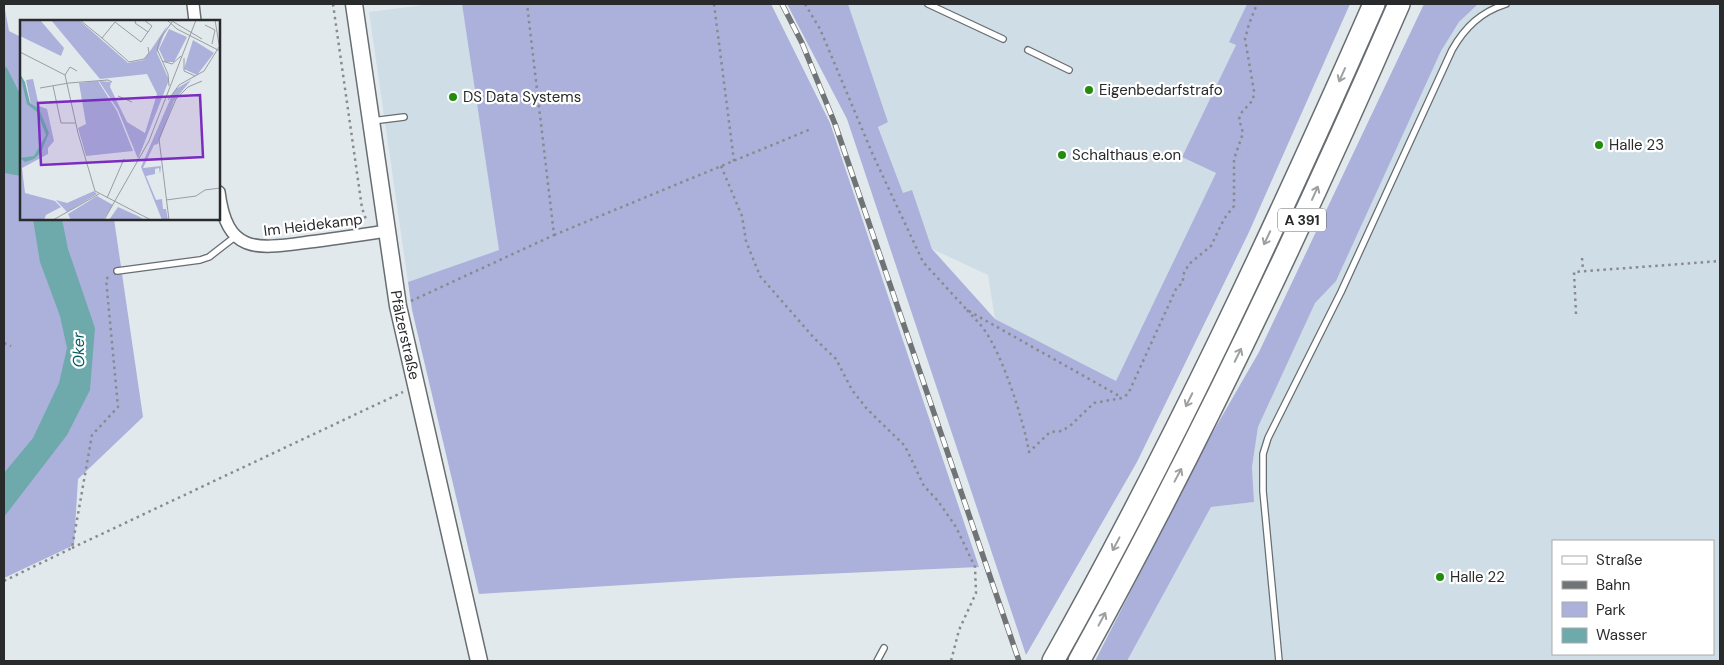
<svg xmlns="http://www.w3.org/2000/svg" width="1724" height="665" viewBox="0 0 1724 665" font-family="'DM Sans',sans-serif">
<style>
.built{fill:#cfdde6;fill-rule:evenodd}
.green{fill:#abb1db}
.water{fill:#6ea9ac}
.lines{fill:none;stroke-linecap:round;stroke-linejoin:round}
.lane-casing{stroke:#676d71;stroke-width:8}
.street-casing{stroke:#676d71;stroke-width:14}
.secondary-casing{stroke:#676d71;stroke-width:19}
.highway-casing{stroke:#676d71;stroke-width:24}
.path{stroke:#878b8e;stroke-width:2.5;stroke-dasharray:2.5 4;stroke-linecap:butt}
.lane{stroke:#fff;stroke-width:5.5}
.street{stroke:#fff;stroke-width:11}
.secondary{stroke:#fff;stroke-width:16}
.highway{stroke:#fff;stroke-width:21}
.rail-casing{stroke:#707476;stroke-width:5.5}
.rail{stroke:#fff;stroke-width:4;stroke-dasharray:11;stroke-linecap:butt}
.oneway{stroke:#9e9fa0}
.poi-dot{fill:#218c0d;stroke:#fff;stroke-width:2}
.labels{text-anchor:middle;stroke-width:4.5;stroke-linejoin:round;paint-order:stroke}
.shield{fill:#fff;stroke:#686a6b;stroke-width:1}
.shield-label{font-size:14px;font-weight:bold;fill:#282a2c}
.poi-label{font-size:15px;fill:#282a2c;stroke:#fff;text-anchor:start}
.street-label{font-size:15px;fill:#282a2c;stroke:#fff}
.water-label{font-size:16px;font-style:italic;fill:#065e62;stroke:#fff}
.inset-road{fill:none;stroke:#989da0;stroke-width:1}
.view{fill:#7b2cbf;fill-opacity:0.15;stroke:#7b2cbf;stroke-width:2.5}
.inset-edge{fill:none;stroke:#282a2c;stroke-width:2.5}
</style>
<rect width="100%" height="100%" fill="#e2e9ed"/>
<!-- built -->
<path class="built" d="M431,4H462L499,250L408,282L369,12Z
M848,4H1247L1230,42L1236,45L1182,157L1216,173L1116,381L995,319L988,275L932,249L912,191L903,194L878,126L888,122Z
M1478,4H1720V661H1127L1211,507L1254,502L1252,467L1258,427L1315,302L1336,280L1441,51L1459,22ZM1553,541H1713V654H1553Z"/>
<!-- green -->
<path class="green" d="M4,4L9,31L21,37V219H114L143,417L78,479L74,545L4,578Z
M462,4H771L830,123L979,567L736,578L479,594L412,310L408,282L499,250Z
M787,4H848L888,122L878,127L903,193L912,190L932,249L995,319L1116,381L1216,173L1182,157L1236,45L1229,42L1247,4H1350L1249,232L1137,462L1026,655L847,119Z
M1424,4H1478L1459,22L1441,51L1336,281L1315,303L1258,427L1252,467L1254,502L1211,507L1127,661H1095L1206,444L1259,352Z"/>
<!-- water -->
<path class="water" d="M4,66L7,68L21,96V176L4,173Z
M33,219H62L68,249L95,328L90,390L67,435L4,517V473L33,438L59,383L67,348L60,316L40,262Z"/>
<g class="lines">
<!-- lane casing -->
<g class="lane-casing">
<path id="lane" d="M928,4L1003,39
M1028,50L1069,70
M372,121L404,117
M117,271L200,260L209,257L236,236
M877,661L884,648
M1279,661L1263,491V454L1268,438L1341,292L1452,50C1465,27 1481,12 1506,4"/>
</g>
<!-- street casing -->
<g class="street-casing">
<path id="street" d="M193,4L195,21
M219,192C227,255 257,249 309,242C334,239 360,235 386,231"/>
</g>
<!-- secondary casing -->
<g class="secondary-casing">
<g id="secondary">
<path id="s1" d="M354,4L398,306L479,661"/>
</g>
</g>
<!-- highway casing -->
<g class="highway-casing">
<path id="highway" d="M1053,661C1172,449 1276,227 1374,4
M1079,661C1197,448 1302,227 1399,4"/>
</g>
<!-- path -->
<path class="path" d="M333,4L362,208L367,222
M714,4L734,161
M805,4L820,29L873,155L923,262L967,310L1121,397
M721,166L742,216L746,241L760,276L814,338L836,359L852,390L867,409L905,446L924,486L938,501L956,527L975,567L976,593L959,630L951,661
M554,235L811,129
M1582,258L1583,270
M411,301L554,235L527,4
M967,310C973,317 980,323 985,331C1003,356 1024,422 1029,452L1050,432L1062,431L1071,425L1094,403L1122,398L1128,394L1176,289L1183,282V275L1189,264L1211,246L1224,219L1234,206V159L1243,133L1239,119L1242,112L1253,100L1254,91L1245,39L1249,24L1257,4
M1576,314L1574,272L1720,261
M4,343L11,346
M72,548L403,392
M4,581L72,548L92,435L118,407L106,279L110,276"/>
<!-- lane -->
<use href="#lane" class="lane"/>
<!-- street -->
<use href="#street" class="street"/>
<!-- secondary -->
<use href="#secondary" class="secondary"/>
<!-- highway -->
<use href="#highway" class="highway"/>
<!-- rail casing -->
<g class="rail-casing">
<path id="rail" d="M782,4L802,43L835,124L1019,661"/>
</g>
<!-- rail -->
<use href="#rail" class="rail"/>
</g>
<!-- one-way arrows -->
<defs><path id="oneway-shaft" d="M-6 0H5M1.5-3L5.5 0L1.5 3" fill="none" stroke-width="1.6" stroke-linecap="round" stroke-linejoin="round" transform="scale(1.25)"/></defs>
<g class="oneway">
<use href="#oneway-shaft" transform="translate(1342 75) rotate(114)"/>
<use href="#oneway-shaft" transform="translate(1315 193) rotate(-66)"/>
<use href="#oneway-shaft" transform="translate(1267 238) rotate(115)"/>
<use href="#oneway-shaft" transform="translate(1238 355) rotate(-64)"/>
<use href="#oneway-shaft" transform="translate(1189 400) rotate(116)"/>
<use href="#oneway-shaft" transform="translate(1178 475) rotate(-62)"/>
<use href="#oneway-shaft" transform="translate(1116 544) rotate(118)"/>
<use href="#oneway-shaft" transform="translate(1102 619) rotate(-62)"/>
</g>
<!-- markers -->
<g class="poi-dot">
<circle cx="1089" cy="90" r="5"/>
<circle cx="453" cy="97" r="5"/>
<circle cx="1599" cy="145" r="5"/>
<circle cx="1062" cy="155" r="5"/>
<circle cx="1440" cy="577" r="5"/>
</g>
<g class="labels">
<!-- shield labels -->
<rect class="shield" x="1278" y="208.5" width="48" height="23" rx="4"/>
<g class="shield-label">
<text x="1302" y="225">A 391</text>
</g>
<!-- poi labels -->
<g class="poi-label">
<text x="1099" y="95">Eigenbedarfstrafo</text>
<text x="463" y="102">DS Data Systems</text>
<text x="1609" y="150">Halle 23</text>
<text x="1072" y="160">Schalthaus e.on</text>
<text x="1450" y="582">Halle 22</text>
</g>
<!-- street labels -->
<g class="street-label">
<text transform="translate(313 225) rotate(-7)" y="5">Im Heidekamp</text>
<text dy="5" stroke="none"><textPath href="#s1" startOffset="335">Pfälzerstraße</textPath></text>
</g>
<!-- water labels -->
<g class="water-label">
<text transform="translate(78 350) rotate(-91)" y="6">Oker</text>
</g>
</g>
<!-- overview -->
<g transform="translate(20 20)">
<rect width="200" height="200" fill="#e2e9ed"/>
<path d="M0,0H20L44,28L41,36L0,16ZM31,0H59L108,43L124,40L147,6L137,33L149,60L118,139L98,90L79,61L91,62L90,67L107,102L125,113L137,74L127,54L80,59ZM149,9L167,17L154,42H145L139,29ZM173,20L194,33L177,55L164,49ZM0,55L8,81L11,85L6,60L13,59L19,86L27,89L34,121L28,128V134L2,148L5,173L35,181L41,187L26,195L24,200H0ZM171,60L154,81L138,124L134,125L123,148L141,146L140,154L139,148L135,149V154L126,156L136,180L142,179L143,189H146L148,200H142L121,147L152,75L156,69ZM78,61L97,91L113,131L66,136L58,108L66,104L59,63ZM74,171L77,174L47,192L36,180L47,183ZM77,176L93,185L83,200H51L48,194ZM98,187L118,196L125,200H89Z" fill="#abb1db"/>
<path d="M0,54L5,62L10,83L19,89L29,113L21,132L14,139L5,142L0,138L14,136L26,115L17,92L7,84Z" fill="#6ea9ac"/>
<path class="inset-road" d="M60,0L82,18L95,2L121,22L132,6L124,0M116,0L115,3L128,12M147,0L157,9L200,31M195,0L200,30M152,1L182,19M185,5L195,10L192,24M82,18L109,42L124,39L129,33L128,27M0,32L45,55L58,113L75,171L131,200M164,38V51L175,56M142,41L152,44L161,36M45,55L50,47L57,51M33,66L41,103H55M149,66L148,54L137,29L140,19L152,2M20,68L49,63L88,60L92,62M98,76L112,82M148,80L159,65L184,51L199,27M87,178L104,139M146,180L176,176L185,170L200,168M33,200L79,174M84,200L129,121L176,0M149,200L139,119L156,79L168,67L182,61"/>
<path class="view" d="M180,75L183,137L21,145L18,83Z"/>
<rect width="200" height="200" class="inset-edge"/>
</g>
<!-- border -->
<rect width="1724" height="665" fill="none" stroke="#282a2c" stroke-width="10"/>
<!-- legend -->
<rect x="1552" y="540" width="162" height="115" fill="#ffffff" stroke="#a9aaab"/>
<rect x="1562" y="556" width="25" height="8" fill="#ffffff" stroke="#a9aaab"/>
<text x="1596" y="565" font-size="15" fill="#282a2c">Straße</text>
<rect x="1562" y="581" width="25" height="8" fill="#707476" stroke="#a9aaab"/>
<text x="1596" y="590" font-size="15" fill="#282a2c">Bahn</text>
<rect x="1562" y="602" width="25" height="15" fill="#abb1db" stroke="#a9aaab"/>
<text x="1596" y="615" font-size="15" fill="#282a2c">Park</text>
<rect x="1562" y="628" width="25" height="15" fill="#6ea9ac" stroke="#a9aaab"/>
<text x="1596" y="640" font-size="15" fill="#282a2c">Wasser</text>
</svg>
